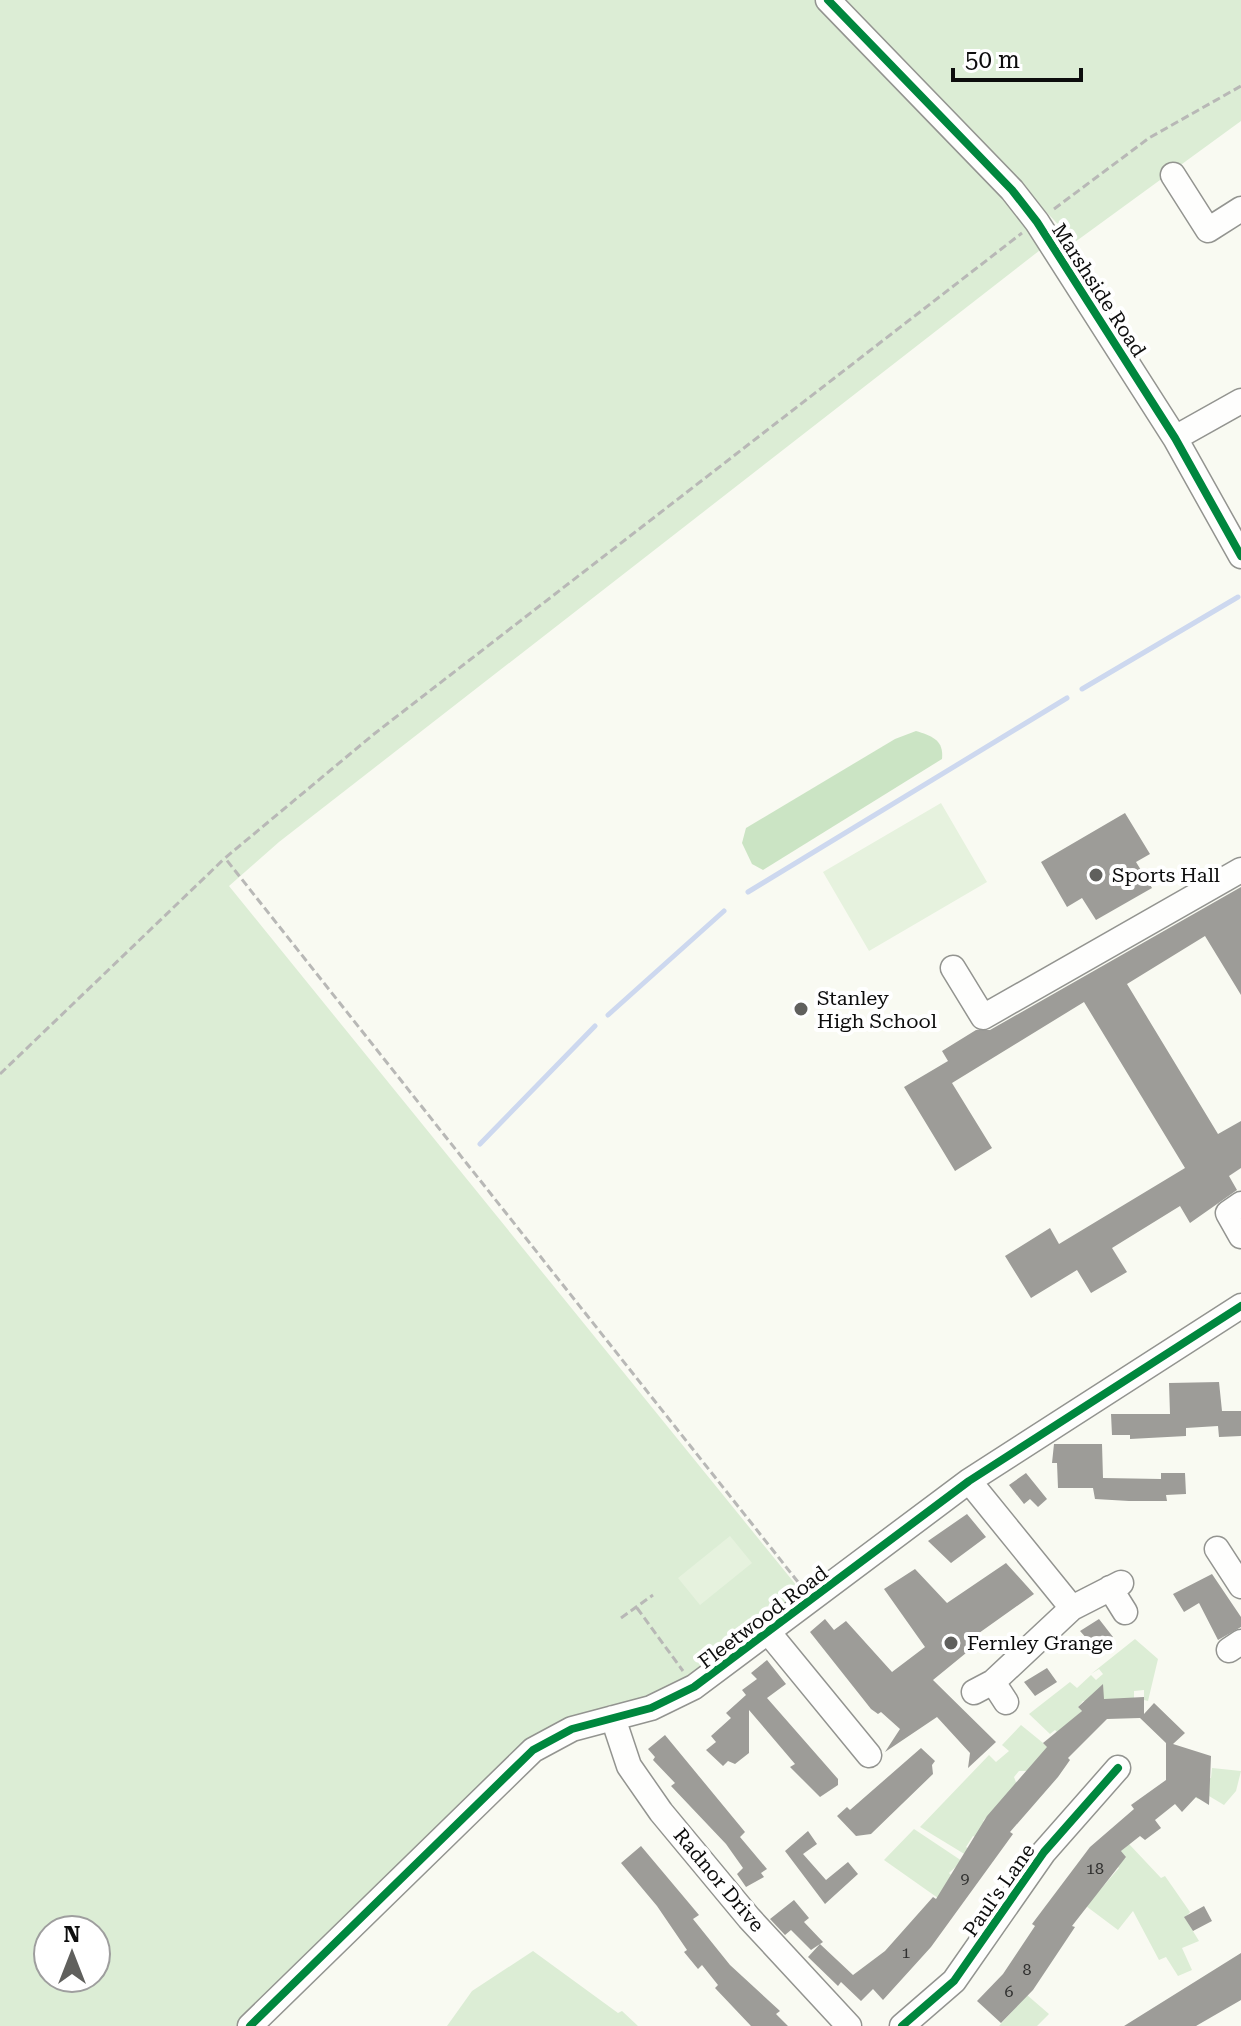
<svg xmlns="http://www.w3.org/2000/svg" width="1241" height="2026" viewBox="0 0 1241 2026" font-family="'Roboto Serif',serif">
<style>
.green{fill:#dcedd5;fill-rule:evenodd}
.forest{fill:#cbe4c4}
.pitch{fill:#e6f2de}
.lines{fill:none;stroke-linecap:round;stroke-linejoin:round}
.stream{stroke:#cdd8ef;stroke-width:5}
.building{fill:#9d9c98}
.minor-casing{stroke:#939490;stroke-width:27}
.path{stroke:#b8b8b6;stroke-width:3;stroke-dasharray:8 4;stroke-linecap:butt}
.minor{stroke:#fefefd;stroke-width:24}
.cycleway-casing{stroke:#fff;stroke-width:13}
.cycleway{stroke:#00873e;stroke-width:8}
.poi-dot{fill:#60605d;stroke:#fff;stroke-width:3}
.labels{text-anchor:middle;stroke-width:8;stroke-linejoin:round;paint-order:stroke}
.number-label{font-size:16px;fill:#313130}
.street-label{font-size:20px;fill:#0d0d0d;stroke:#fff}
.poi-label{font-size:20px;fill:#0d0d0d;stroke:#fff;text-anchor:start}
</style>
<rect width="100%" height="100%" fill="#f9faf2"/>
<!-- green -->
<path class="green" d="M0,0H816L1002,194L1044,247L279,842L229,886L805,1596L691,1679L644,1701L525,1744L238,2026H0ZM48,1930H96V1978H48Z
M843,0H1241V121L1075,242Z
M1135,1639L1158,1659L1148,1701L1144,1700V1690L1134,1691V1698L1083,1701L1078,1707L1082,1711L1058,1733L1055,1730L1050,1734L1029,1714L1070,1682L1077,1688L1091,1675L1096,1680L1103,1674L1099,1669L1091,1674Z
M1021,1725L1048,1747L1027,1771H1019L1014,1777L1017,1785L983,1821L987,1824L978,1838L973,1836L966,1847L969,1849L966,1855L920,1827L989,1755L996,1762L1009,1751L1002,1745Z
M1212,1768L1241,1771L1236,1791L1224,1805L1204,1793L1198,1799L1170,1783L1211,1778Z
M914,1829L962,1861L949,1873L952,1876L945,1903L884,1860Z
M1129,1844L1161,1878L1165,1876L1190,1912L1185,1918L1199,1941L1182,1948L1192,1970L1178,1976L1166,1957L1159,1960L1133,1911L1118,1930L1086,1906L1119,1868L1114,1863L1126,1858L1121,1851Z
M533,1951L618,2013L622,2011L638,2026H447L472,1991Z
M1027,1995L1049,2014L1037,2026H999Z"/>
<!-- forest -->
<path class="forest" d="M916,731C932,736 944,740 942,759L763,870L752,864L742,843L746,828L895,739Z"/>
<!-- pitch -->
<path class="pitch" d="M941,803L987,882L869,951L823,872Z
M730,1536L752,1563L700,1605L678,1578Z"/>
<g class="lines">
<!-- stream -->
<path class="stream" d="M1082,689L1238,597
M748,892L1067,698
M608,1015L724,911
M480,1144L595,1026"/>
</g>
<!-- building -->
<path class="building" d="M1125,813L1150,854L1136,862L1152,888L1096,920L1082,898L1067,907L1041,862Z
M1241,887V995L1205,936L1127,984L1218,1134L1241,1121V1168L1229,1176L1237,1190L1190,1223L1180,1206L1112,1248L1127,1272L1091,1293L1077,1270L1031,1298L1005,1256L1050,1228L1059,1244L1185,1168L1084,1002L952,1083L992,1148L955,1171L904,1087L948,1061L942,1051L976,1030H990Z
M1219,1382L1222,1411H1241V1436L1219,1437L1218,1426L1186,1428V1436L1130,1439V1435H1112L1111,1414H1170L1169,1383Z
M1054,1444H1102L1103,1478L1161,1479V1473H1185L1186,1494L1166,1495L1167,1501H1129L1095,1499L1093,1488H1058L1057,1463H1052Z
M1026,1473L1047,1499L1038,1507L1030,1499L1024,1504L1009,1485Z
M967,1514L986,1537L951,1563L928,1541Z
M1006,1563L1034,1594L972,1638L977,1644L933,1680L996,1742L968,1768L970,1753L937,1717L885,1752L900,1729L881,1712L878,1714L871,1709L810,1632L825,1619L834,1630L846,1621L892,1672L925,1647L884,1589L915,1569L947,1603Z
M1212,1574L1241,1617V1627L1218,1640L1199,1603L1184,1612L1173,1594Z
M1099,1619L1113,1637L1097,1650L1080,1631Z
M767,1660L786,1684L767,1698L838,1779V1785L820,1797L790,1767L795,1764L749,1710V1753L735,1764L728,1761L723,1766L706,1750L716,1742L711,1736L731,1718L726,1713L746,1695L742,1690L757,1679L751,1673Z
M1047,1668L1057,1682L1035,1696L1024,1682Z
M1103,1684L1104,1699L1144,1697V1714L1154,1703L1185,1733L1173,1744L1211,1756L1209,1805L1196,1797L1182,1812L1175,1804L1155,1820L1161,1828L1145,1840L1140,1836L1121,1851L1126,1857L1072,1926L1075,1927L1033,1990L1001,2023L977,2001L1003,1974L1035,1926L1032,1924L1090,1847L1134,1809L1131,1805L1166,1780V1743L1140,1718L1107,1719L1068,1758L1070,1760L1058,1777L1010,1832L1013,1834L931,1947L883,2000L873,1989L861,2001L841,1982L838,1986L808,1957L820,1944L853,1975L885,1951L933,1897L936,1899L987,1816L1047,1747L1043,1743L1082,1711L1078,1707Z
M665,1735L745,1832L740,1837L767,1869L761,1873L764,1877L746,1887L737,1874L743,1868L726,1844L671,1786L675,1783L653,1760L655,1757L648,1749Z
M921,1748L935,1761L932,1765L933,1774L871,1834L856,1836L837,1816L847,1807L850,1810Z
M808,1831L817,1844L803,1854L826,1880L848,1862L858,1874L825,1904L785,1851Z
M641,1846L699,1915L693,1919L730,1965L780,2011L776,2014L788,2026H751L715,1988L718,1985L702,1965L698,1969L684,1952L687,1950L657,1906L621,1863Z
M794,1900L809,1918L804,1922L823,1942L811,1950L791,1930L785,1935L770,1919Z
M1204,1906L1212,1921L1193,1931L1184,1917Z
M1241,1953V2000L1196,2026H1124Z"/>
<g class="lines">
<!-- minor casing -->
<g class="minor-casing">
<path id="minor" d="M828,0L1012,190L1037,222L1175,438L1241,556
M1173,175L1208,230L1241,209
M1175,438L1241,401
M953,968L983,1017L1241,870
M1241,1204L1228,1213L1241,1236
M969,1481L1072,1608
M1217,1549L1241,1586
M1110,1588L1125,1612
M769,1633L869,1755
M1229,1650L1241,1642
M993,1682L1006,1702
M974,1692L993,1682L1072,1608L1121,1583
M613,1718L629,1766L661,1812L749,1918L849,2026
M250,2026L533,1750L572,1729L651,1708L694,1687L969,1481L1241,1306
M902,2026L954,1981L1044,1852L1118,1768"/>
</g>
<!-- path -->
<path class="path" d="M1054,209L1149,138L1241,86
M0,1074L225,858
M798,1582L225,858L374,734L1022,233
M637,1608L683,1671
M621,1618L653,1595"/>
<!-- minor -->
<use href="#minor" class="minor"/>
<!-- cycleway casing -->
<g class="cycleway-casing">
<path id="cycleway" d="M828,0L1012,190L1037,222L1175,438L1241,556
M250,2026L533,1750L572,1729L651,1708L694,1687L969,1481L1241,1306
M902,2026L954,1981L1044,1852L1118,1768"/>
</g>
<!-- cycleway -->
<use href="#cycleway" class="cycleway"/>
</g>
<!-- markers -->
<g class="poi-dot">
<circle cx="1096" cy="875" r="8"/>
<circle cx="801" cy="1009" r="8"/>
<circle cx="951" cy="1643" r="8"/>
</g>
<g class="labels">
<!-- number labels -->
<g class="number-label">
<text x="1095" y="1874">18</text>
<text x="965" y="1884">9</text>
<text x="906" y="1958">1</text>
<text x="1027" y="1975">8</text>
<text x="1009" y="1997">6</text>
</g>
<!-- street labels -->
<g class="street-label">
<text transform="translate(1099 290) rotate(57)" y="7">Marshside Road</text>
<text transform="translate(763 1617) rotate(-37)" y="7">Fleetwood Road</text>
<text transform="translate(719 1880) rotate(50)" y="7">Radnor Drive</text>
<text transform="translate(999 1890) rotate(-55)" y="7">Paul's Lane</text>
</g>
<!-- poi labels -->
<g class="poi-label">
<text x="1112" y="882">Sports Hall</text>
<text x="817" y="1005">Stanley<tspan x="817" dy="23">High School</tspan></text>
<text x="967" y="1650">Fernley Grange</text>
</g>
</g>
<!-- north arrow -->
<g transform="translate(72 1954)"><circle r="38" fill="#ffffff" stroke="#9e9e9e" stroke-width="2"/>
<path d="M0-6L14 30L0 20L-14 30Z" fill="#60605d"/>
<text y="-12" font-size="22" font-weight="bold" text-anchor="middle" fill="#0d0d0d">N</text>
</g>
<!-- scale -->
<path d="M953 68v12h128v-12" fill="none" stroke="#0d0d0d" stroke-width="4"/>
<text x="965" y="68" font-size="24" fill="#0d0d0d" stroke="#ffffff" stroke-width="6" paint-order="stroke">50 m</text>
</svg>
